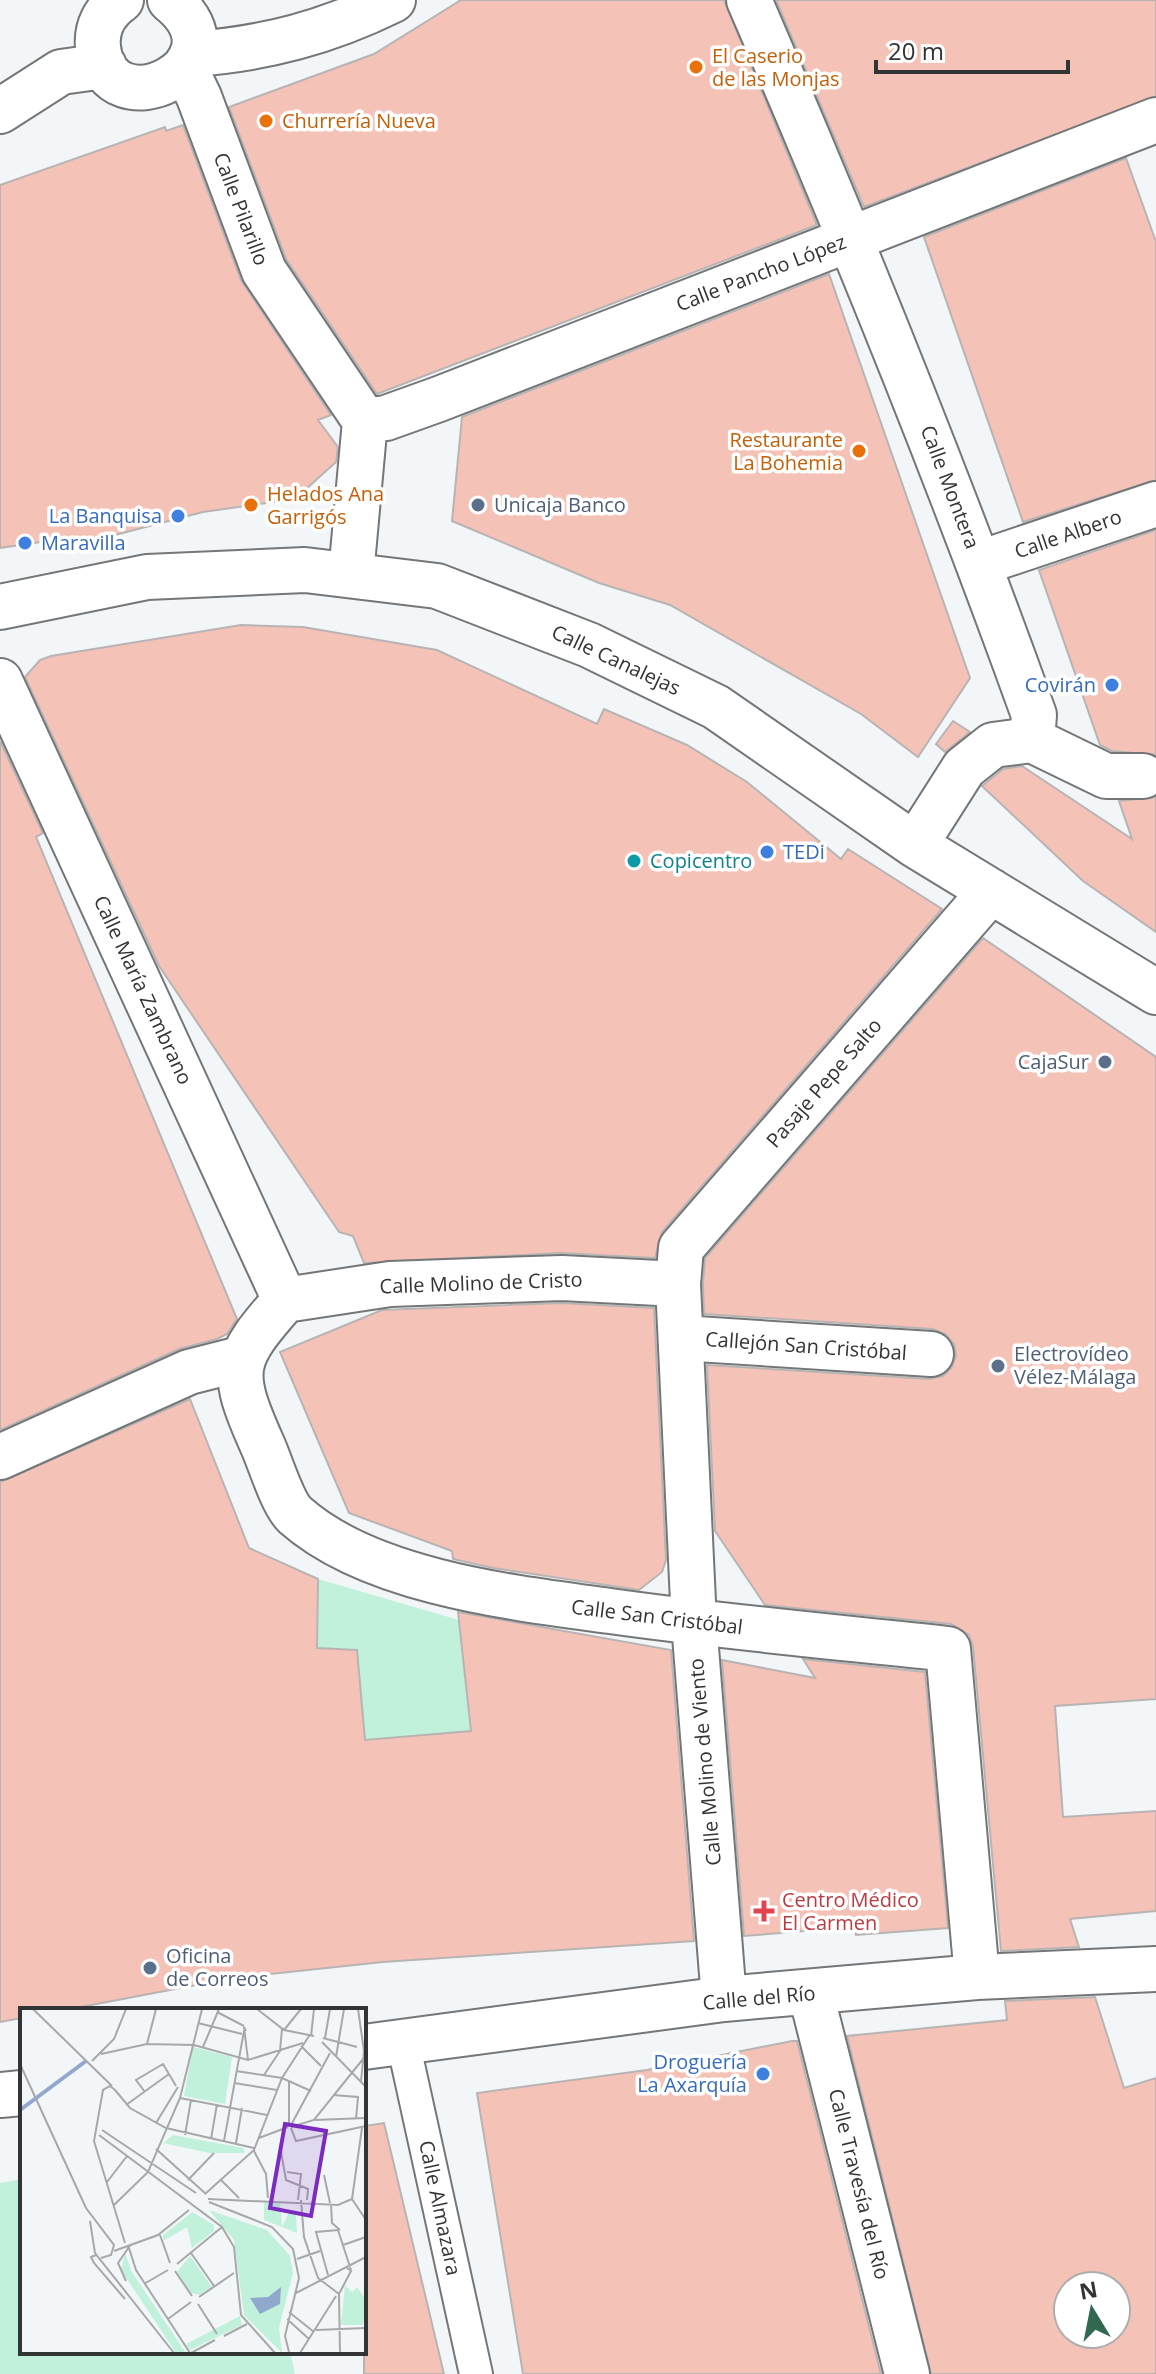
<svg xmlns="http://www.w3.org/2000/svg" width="1156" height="2374" font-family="'Open Sans',sans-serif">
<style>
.green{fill:#c1f1da}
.building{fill:#f5c2b8;stroke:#b8b4b4;stroke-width:2;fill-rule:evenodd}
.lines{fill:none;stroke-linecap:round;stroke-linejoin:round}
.lane-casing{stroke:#747678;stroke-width:36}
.street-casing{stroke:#747678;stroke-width:48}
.lane{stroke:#fff;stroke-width:32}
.street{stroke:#fff;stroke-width:44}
.food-dot{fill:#e8710a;stroke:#fff;stroke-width:3}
.service-dot{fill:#5c6f8a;stroke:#fff;stroke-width:3}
.shop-dot{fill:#3f7fe0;stroke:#fff;stroke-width:3}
.culture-dot{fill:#0f9aa8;stroke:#fff;stroke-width:3}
.health-dot{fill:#e0444e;stroke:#fff;stroke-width:3}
.labels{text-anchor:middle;stroke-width:7;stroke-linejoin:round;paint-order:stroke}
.food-label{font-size:20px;fill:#c56008;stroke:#fff;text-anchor:start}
.street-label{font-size:20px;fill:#333435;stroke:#fff}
.service-label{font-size:20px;fill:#4e5e75;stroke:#fff;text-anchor:start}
.shop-label{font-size:20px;fill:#366cbe;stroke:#fff;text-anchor:end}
.culture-label{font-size:20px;fill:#0d838f;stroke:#fff;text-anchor:start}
.health-label{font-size:20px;fill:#be3a42;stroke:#fff;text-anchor:start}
.inset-river{fill:none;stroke:#91a8ce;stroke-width:4}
.inset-road{fill:none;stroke:#a6a8aa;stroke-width:2}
.view{fill:#7b2cbf;fill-opacity:0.15;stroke:#7b2cbf;stroke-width:4}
.inset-edge{fill:none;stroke:#333435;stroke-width:4}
</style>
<rect width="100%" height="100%" fill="#f3f6f8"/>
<path class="green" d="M 318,1579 L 459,1620 L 471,1731 L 365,1740 L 317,1648 Z
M 22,2179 L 22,2352 L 290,2352 L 295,2374 L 0,2374 L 0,2183 Z"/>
<path class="building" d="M 461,0 L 724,0 L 817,225 L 377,394 L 286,259 L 229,107 L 374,54 Z
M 776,0 L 1156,0 L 1156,96 L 864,207 Z
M 183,125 L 241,280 L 331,415 L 318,420 L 338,447 L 336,462 L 295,499 L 203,512 L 50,552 L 48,541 L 0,548 L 0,185 L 165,127 L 166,131 Z
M 1126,158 L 1156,242 L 1156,480 L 1023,522 L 924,237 Z
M 829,274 L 970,678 L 918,757 L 861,714 L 670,605 L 599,583 L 452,521 L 462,417 Z
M 1156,530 L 1156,755 L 1112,751 L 1100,745 L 1039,570 Z
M 241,625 L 303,627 L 437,650 L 597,724 L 604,709 L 687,745 L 747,782 L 841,859 L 848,849 L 942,909 L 662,1232 L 655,1258 L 561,1253 L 364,1263 L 353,1236 L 339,1232 L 159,966 L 25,677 L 40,660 L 51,656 Z
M 953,721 L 970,732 L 945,752 L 936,744 Z
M 0,741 L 43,833 L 36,837 L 237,1319 L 227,1334 L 217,1339 L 179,1349 L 0,1430 Z
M 1022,766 L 1132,839 L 1119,801 L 1156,797 L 1156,932 L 1083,881 L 982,786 L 1003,769 Z
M 983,938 L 1156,1057 L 1156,1699 L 1055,1706 L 1063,1817 L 1156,1811 L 1156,1911 L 1070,1919 L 1079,1947 L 1001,1951 L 973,1647 L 969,1635 L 951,1624 L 765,1605 L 715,1531 L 707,1365 L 929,1379 L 943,1376 L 952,1367 L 956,1355 L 954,1344 L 945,1334 L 933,1329 L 704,1314 L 703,1284 L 705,1258 Z
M 562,1303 L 654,1308 L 666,1560 L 662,1572 L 639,1590 L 493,1568 L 453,1559 L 452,1551 L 349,1513 L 280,1352 L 382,1310 Z
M 190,1399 L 249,1548 L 318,1579 L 317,1648 L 357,1650 L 365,1740 L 471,1731 L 458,1612 L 671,1650 L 694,1941 L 383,1962 L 233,1978 L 65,2010 L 22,2010 L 22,2018 L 0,2022 L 0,1482 Z
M 803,1659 L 925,1672 L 948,1928 L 856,1935 L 855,1927 L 744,1936 L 722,1660 L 815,1678 Z
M 1095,1997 L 1124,2088 L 1156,2078 L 1156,2374 L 931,2374 L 847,2036 L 1007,2020 L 1005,2001 ZM 1068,2286 L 1116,2286 L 1116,2334 L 1068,2334 Z
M 792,2041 L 797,2041 L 881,2374 L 523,2374 L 477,2093 L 647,2070 Z
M 384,2123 L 444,2374 L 364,2374 L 364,2126 Z"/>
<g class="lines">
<g class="lane-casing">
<path id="lane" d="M 403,2042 L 476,2374"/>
</g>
<g class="street-casing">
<path id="street" d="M 121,0 C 105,11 96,27 98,47 C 107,133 251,65 170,0
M 749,0 C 851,236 947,473 1034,715 L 1032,740
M 192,54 C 265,49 328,32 393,0
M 185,68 L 199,97 L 264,271 L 365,421
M 0,111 L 61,72 L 104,66
M 365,421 L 386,418 L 439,399 L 1156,120
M 980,563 L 1156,504
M 351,575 L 365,421
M 0,607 L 147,577 L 305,570 L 437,586 L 589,645 L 716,707 L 915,845 L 1156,992
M 0,681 L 285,1300
M 915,845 L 964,768 L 993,745 L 1032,740 L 1106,776 L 1143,776
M 285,1300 C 232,1360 229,1370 262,1444 C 270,1461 282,1503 295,1515 C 370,1582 514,1598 610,1611 C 723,1627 836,1637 948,1649 L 977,1977
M 285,1300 L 390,1284 L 562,1278 L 678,1284
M 681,1338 L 931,1354
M 0,1457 L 189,1372 L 240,1359
M 811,1994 L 907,2374
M 724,1999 L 694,1623 L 678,1284 L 681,1248 L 991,891
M 364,2047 L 724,1999 L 977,1977 L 1156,1969
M 0,2095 L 22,2093"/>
</g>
<use href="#lane" class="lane"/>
<use href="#street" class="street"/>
</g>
<g class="food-dot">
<circle cx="696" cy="67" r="8"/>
<circle cx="266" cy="121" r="8"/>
<circle cx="859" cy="451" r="8"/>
<circle cx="251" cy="505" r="8"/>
</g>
<g class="service-dot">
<circle cx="478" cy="505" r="8"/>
<circle cx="1105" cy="1062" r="8"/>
<circle cx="998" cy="1366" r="8"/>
<circle cx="150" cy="1968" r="8"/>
</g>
<g class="shop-dot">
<circle cx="178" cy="516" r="8"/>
<circle cx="25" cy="543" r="8"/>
<circle cx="1112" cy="685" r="8"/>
<circle cx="767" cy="852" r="8"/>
<circle cx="763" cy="2074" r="8"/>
</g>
<circle class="culture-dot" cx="634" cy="861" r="8"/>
<path class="health-dot" d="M760 1899h8v8h8v8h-8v8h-8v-8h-8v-8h8z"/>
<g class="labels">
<g class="food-label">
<text x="712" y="63">El Caserio<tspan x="712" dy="23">de las Monjas</tspan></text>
<text x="282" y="128">Churrería Nueva</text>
<text x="843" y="447" text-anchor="end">Restaurante<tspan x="843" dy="23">La Bohemia</tspan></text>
<text x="267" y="501">Helados Ana<tspan x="267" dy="23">Garrigós</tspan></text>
</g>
<g class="street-label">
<text transform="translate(241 209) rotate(69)" y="7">Calle Pilarillo</text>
<text transform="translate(761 273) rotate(-21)" y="7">Calle Pancho López</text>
<text transform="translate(950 487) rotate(69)" y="7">Calle Montera</text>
<text transform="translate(1068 534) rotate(-19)" y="7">Calle Albero</text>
<text transform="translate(616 660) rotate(25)" y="7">Calle Canalejas</text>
<text transform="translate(143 990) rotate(65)" y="7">Calle María Zambrano</text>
<text transform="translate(824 1083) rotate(-49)" y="7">Pasaje Pepe Salto</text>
<text transform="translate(481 1283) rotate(-2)" y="7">Calle Molino de Cristo</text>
<text transform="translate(806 1346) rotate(4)" y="7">Callejón San Cristóbal</text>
<text transform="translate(657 1617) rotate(7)" y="7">Calle San Cristóbal</text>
<text transform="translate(705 1762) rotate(-95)" y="7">Calle Molino de Viento</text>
<text transform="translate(759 1998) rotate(-5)" y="7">Calle del Río</text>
<text transform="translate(859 2184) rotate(76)" y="7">Calle Travesía del Río</text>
<text transform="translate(440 2208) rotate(78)" y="7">Calle Almazara</text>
</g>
<g class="service-label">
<text x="494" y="512">Unicaja Banco</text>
<text x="1089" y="1069" text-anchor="end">CajaSur</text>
<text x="1014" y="1361">Electrovídeo<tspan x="1014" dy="23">Vélez-Málaga</tspan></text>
<text x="166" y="1963">Oficina<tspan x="166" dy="23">de Correos</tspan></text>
</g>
<g class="shop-label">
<text x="162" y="523">La Banquisa</text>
<text x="41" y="550" text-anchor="start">Maravilla</text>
<text x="1096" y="692">Covirán</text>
<text x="783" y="859" text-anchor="start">TEDi</text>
<text x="747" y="2069">Droguería<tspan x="747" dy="23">La Axarquía</tspan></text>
</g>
<g class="culture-label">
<text x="650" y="868">Copicentro</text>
</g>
<g class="health-label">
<text x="782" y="1907">Centro Médico<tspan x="782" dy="23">El Carmen</tspan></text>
</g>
</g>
<g transform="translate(20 2008)">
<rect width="346" height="346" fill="#f3f6f8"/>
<path d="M 173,39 L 212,49 L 205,96 L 164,88 ZM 153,127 L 224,140 L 224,145 L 189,145 L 143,135 ZM 244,194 L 260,194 L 262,219 L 268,206 L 276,206 L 277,225 L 244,212 ZM 189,202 L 247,222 L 270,248 L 273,265 L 259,320 L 262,345 L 224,307 L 214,232 ZM 172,204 L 194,217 L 194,223 L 172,240 L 167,219 L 143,233 L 143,227 ZM 105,245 L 112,264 L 166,345 L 156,345 L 101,262 ZM 170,248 L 192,279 L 180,287 L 171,285 L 157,264 ZM 325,277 L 332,284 L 337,279 L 346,292 L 343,317 L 321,317 ZM 220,308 L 222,317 L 170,342 L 166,336 Z" fill="#c1f1da"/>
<path d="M 261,279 L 260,296 L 240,306 L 230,290 L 248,289 Z" fill="#91a8ce"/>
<path class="inset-river" d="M 0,102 L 66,53"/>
<path class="inset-road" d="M 13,1 L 92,78M 237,1 L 264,22 L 294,28M 338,1 L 344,43 L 341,73M 197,4 L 224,18M 178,15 L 222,26M 264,22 L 281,1M 226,23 L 224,19 L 228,52M 291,28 L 294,1M 303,30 L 337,39M 305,30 L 310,1M 302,34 L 346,79M 127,36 L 136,1M 281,38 L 301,58M 183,39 L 199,1M 81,46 L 127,36 L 174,37 L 228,52 L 283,35M 316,49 L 324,1M 72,53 L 94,31 L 106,1M 0,56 L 66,200 L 94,237 L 91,247 L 81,250M 216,63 L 262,70 L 291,83M 244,67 L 260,43 L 262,21M 269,73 L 269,117M 214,75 L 257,82M 95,82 L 90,78 L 83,82 L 74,133 L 105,235M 95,82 L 110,100 L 146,120 L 234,140M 125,84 L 116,72 L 143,56 L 156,78M 313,87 L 338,89 L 336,111M 160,90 L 247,107M 106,97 L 149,66M 295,112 L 346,110M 136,115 L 158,79M 271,117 L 310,45M 271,119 L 294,112 L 343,51M 271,120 L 276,133 L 346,118M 82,122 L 176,185M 79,127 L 202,219 L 214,239 L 221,307 L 255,345M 165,127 L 171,92M 239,130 L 268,119M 191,131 L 197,96M 204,133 L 224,23M 216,135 L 222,100M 260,138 L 266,172 L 288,181 L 287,192M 136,141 L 186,186M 234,143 L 246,166 L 248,190M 267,164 L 281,166 L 278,192M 304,167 L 310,195M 200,171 L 219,190M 168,172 L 194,145M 87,174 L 107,148M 185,186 L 234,142 L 262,70 L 289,28M 188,191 L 318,197 L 332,191M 332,191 L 342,120M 332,191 L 346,212M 281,192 L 284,229 L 298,270 L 319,286M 189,194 L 252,219 L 273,241 L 279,270 L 265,328 L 269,344M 311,196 L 312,215 L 320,222M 94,197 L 128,164 L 160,90 L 182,1M 70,213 L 75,245 L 154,345M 140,227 L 150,255M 323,237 L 346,229M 109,240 L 116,262 L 170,345M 94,243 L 138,227 L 169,202M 171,245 L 194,278M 76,247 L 71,249 L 74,255 L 105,291M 277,251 L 300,243M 157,256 L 202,219M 155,263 L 172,288M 308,267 L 296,224 L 318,222 L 331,262M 106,273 L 98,255 L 111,236M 124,276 L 148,262M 276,285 L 346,249M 179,289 L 214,265M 178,296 L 197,326M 269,304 L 294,324M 148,311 L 171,294M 267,311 L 289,331M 296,322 L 346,320M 204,328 L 227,316M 171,345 L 195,332M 280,345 L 316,288M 320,345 L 319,286 L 331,263 L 327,260"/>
<path class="view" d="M 265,116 L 306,123 L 291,208 L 250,200 Z"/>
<rect width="346" height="346" class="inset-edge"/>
</g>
<g transform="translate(1092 2310) rotate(350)"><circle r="38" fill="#ffffff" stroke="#adaeae" stroke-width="2"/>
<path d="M0-6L14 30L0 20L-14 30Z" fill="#306850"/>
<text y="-12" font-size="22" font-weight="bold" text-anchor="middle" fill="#333435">N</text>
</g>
<path d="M876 60v12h192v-12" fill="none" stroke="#333435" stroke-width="4"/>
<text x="888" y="60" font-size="24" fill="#333435" stroke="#ffffff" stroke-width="6" paint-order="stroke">20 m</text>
</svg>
